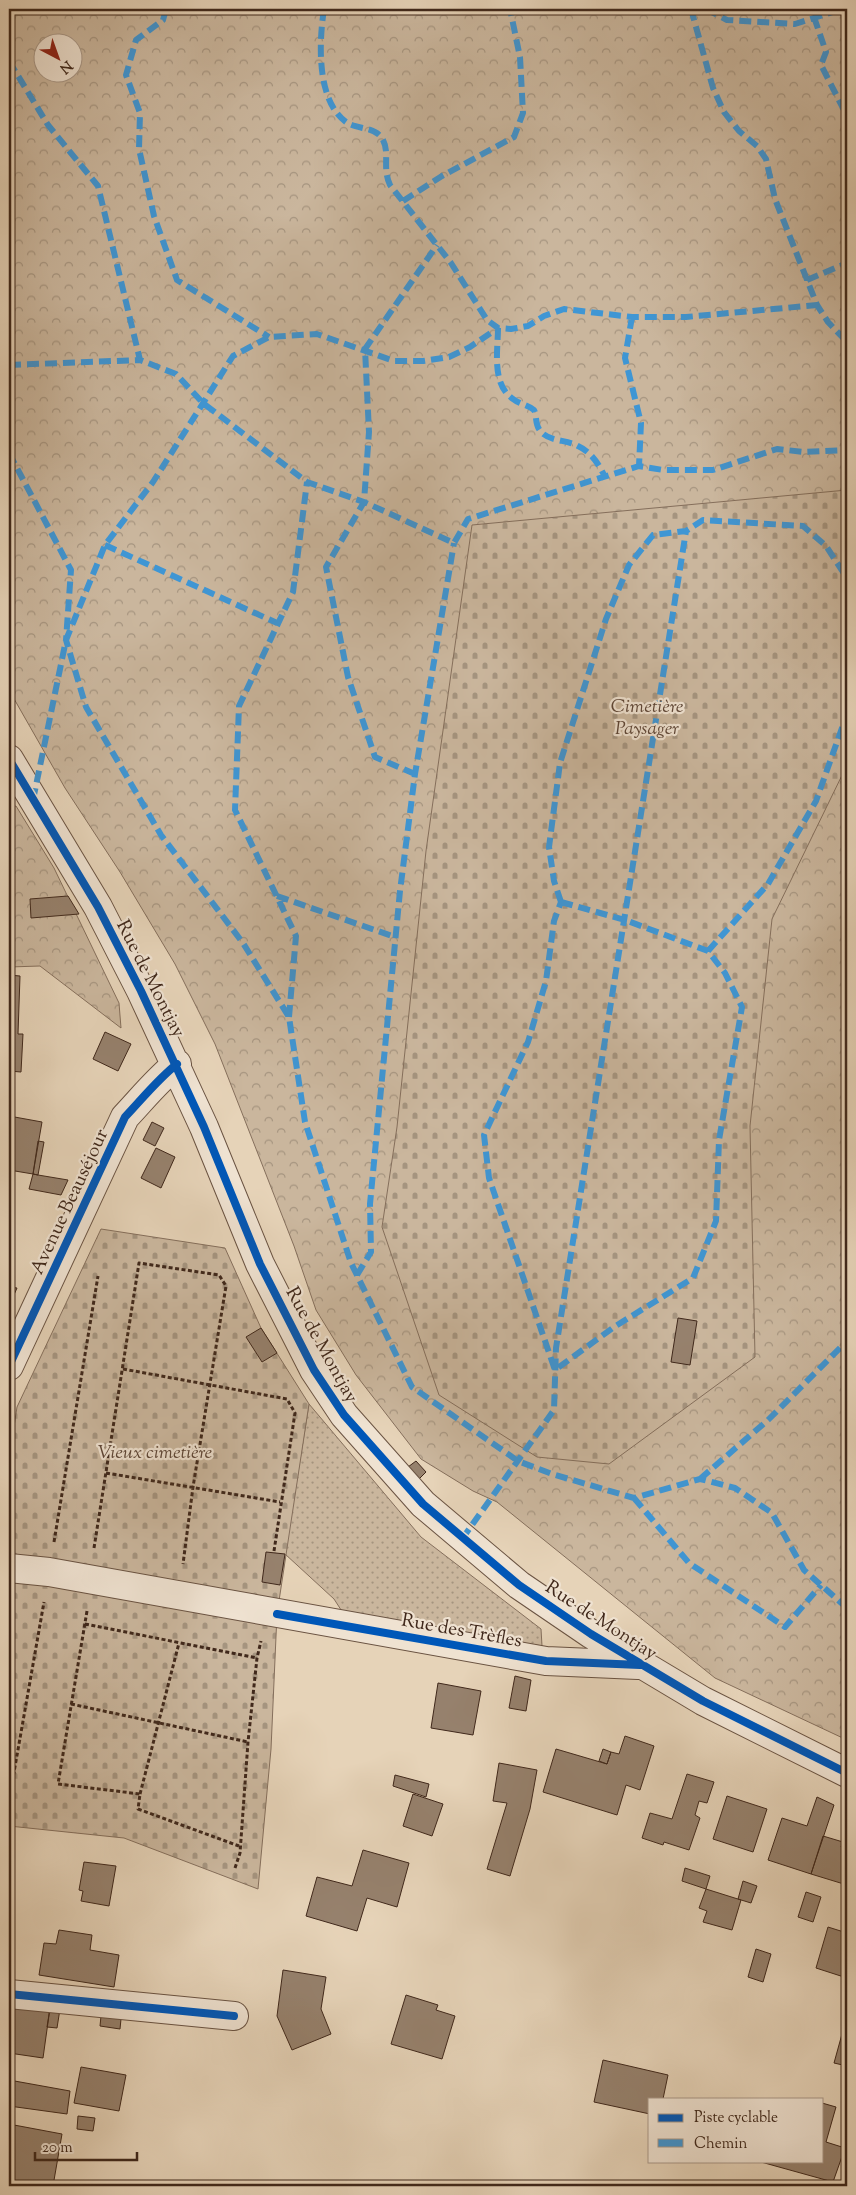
<svg xmlns="http://www.w3.org/2000/svg" width="856" height="2195" font-family="'Sorts Mill Goudy',serif">
<style>
.grass{fill:url(#grass-dots);stroke:#856f5c}
.forest{fill:url(#forest-crowns);stroke:#856f5c;fill-rule:evenodd}
.cemetery{fill:url(#cemetery-stones);stroke:#856f5c}
.building{fill:#96816d;stroke:#40281b}
.lines{fill:none;stroke-linecap:round;stroke-linejoin:round}
.minor-casing{stroke:#6a5342;stroke-width:30}
.path{stroke:#40281b;stroke-width:3;stroke-dasharray:4 2.5;stroke-linecap:butt}
.minor{stroke:#efe2d1;stroke-width:28}
.quiet{stroke:#3f96d4;stroke-width:6;stroke-dasharray:12 6;stroke-linecap:butt}
.cycleway-casing{stroke:#efe2d1;stroke-width:11}
.cycleway{stroke:#0057b8;stroke-width:8}
.labels{text-anchor:middle;stroke-width:4.5;stroke-linejoin:round;paint-order:stroke}
.park-label{font-size:19px;font-style:italic;fill:#5c4435;stroke:#efe2d1}
.street-label{font-size:19px;fill:#40281b;stroke:#efe2d1}
</style>
<defs>
<pattern id="grass-dots" width="8" height="8" patternUnits="userSpaceOnUse" patternTransform="scale(1.25)"><rect width="8" height="8" fill="#cab69d"/><path d="M2 2h.1M6 6h.1" fill="none" stroke="#a5947f" stroke-width="1.8" stroke-linecap="round"/></pattern>
<pattern id="forest-crowns" width="20" height="18" patternUnits="userSpaceOnUse" patternTransform="scale(1.25)"><rect width="20" height="18" fill="#cab69d"/><path d="M2 6a3 3 0 1 1 6 0M12 15a3 3 0 1 1 6 0" fill="none" stroke="#a5947f"/></pattern>
<pattern id="cemetery-stones" width="16" height="16" patternUnits="userSpaceOnUse" patternTransform="scale(1.25)"><rect width="16" height="16" fill="#cab69d"/><path d="M2 7V4a2 2 0 0 1 4 0v3zM10 15v-3a2 2 0 0 1 4 0v3z" fill="#a5947f"/></pattern>
</defs>
<rect width="100%" height="100%" fill="#e6d3b8"/>
<filter id="stains"><feTurbulence type="fractalNoise" baseFrequency=".004" numOctaves="4"/><feColorMatrix values="0 0 0 0 .2 0 0 0 0 .09 0 0 0 0 .02 0 0 0 .5 -.17"/></filter>
<radialGradient id="worn" r=".72"><stop offset=".6" stop-color="#630" stop-opacity="0"/><stop offset="1" stop-color="#630" stop-opacity=".3"/></radialGradient>
<path class="grass" d="M 309,1404 L 421,1537 L 541,1629 L 542,1646 L 345,1616 L 334,1599 L 285,1554 Z"/>
<path class="forest" d="M 9,9 L 847,9 L 847,1740 L 715,1678 L 497,1502 L 473,1491 L 421,1459 L 356,1375 L 316,1310 L 294,1246 L 215,1044 L 175,964 L 120,872 L 65,788 L 9,690 ZM 42,42 L 72,42 L 72,72 L 42,72 Z
M 16,806 L 54,868 L 119,1003 L 121,1028 L 40,966 L 9,967 L 9,807 Z"/>
<path class="cemetery" d="M 847,490 L 847,765 L 772,919 L 750,1126 L 755,1357 L 609,1464 L 537,1457 L 439,1395 L 382,1227 L 397,1127 L 426,851 L 472,525 Z
M 101,1229 L 225,1248 L 261,1328 L 309,1404 L 277,1614 L 271,1749 L 258,1889 L 124,1838 L 9,1826 L 9,1459 L 17,1407 Z"/>
<path class="building" d="M 68,896 L 79,914 L 31,918 L 30,899 Z
M 9,975 L 20,976 L 18,1034 L 23,1034 L 21,1072 L 9,1071 Z
M 105,1032 L 131,1044 L 118,1071 L 93,1059 Z
M 9,1116 L 42,1122 L 33,1174 L 9,1170 Z
M 152,1122 L 164,1128 L 155,1146 L 143,1140 Z
M 38,1141 L 44,1142 L 38,1175 L 33,1174 Z
M 156,1148 L 175,1157 L 161,1188 L 141,1178 Z
M 33,1174 L 38,1175 L 68,1180 L 61,1195 L 29,1189 Z
M 9,1287 L 17,1288 L 9,1306 Z
M 678,1318 L 697,1321 L 690,1365 L 671,1362 Z
M 261,1328 L 277,1353 L 262,1362 L 246,1337 Z
M 416,1461 L 426,1472 L 419,1479 L 408,1467 Z
M 266,1552 L 285,1554 L 280,1585 L 262,1582 Z
M 515,1676 L 531,1680 L 526,1711 L 509,1708 Z
M 438,1683 L 481,1691 L 473,1735 L 431,1728 Z
M 625,1736 L 654,1746 L 640,1790 L 626,1785 L 617,1815 L 543,1792 L 556,1749 L 607,1764 L 611,1752 L 619,1754 Z
M 603,1749 L 611,1752 L 607,1764 L 599,1761 Z
M 499,1763 L 537,1770 L 530,1809 L 510,1876 L 487,1869 L 507,1803 L 493,1801 Z
M 687,1774 L 714,1782 L 707,1803 L 699,1801 L 695,1815 L 700,1818 L 689,1850 L 664,1842 L 663,1845 L 642,1838 L 650,1813 L 672,1819 Z
M 395,1775 L 429,1784 L 426,1797 L 393,1786 Z
M 413,1794 L 443,1804 L 432,1836 L 403,1826 Z
M 727,1796 L 767,1809 L 753,1852 L 713,1839 Z
M 817,1797 L 834,1805 L 811,1874 L 768,1860 L 782,1818 L 807,1826 Z
M 823,1836 L 843,1842 L 841,1847 L 847,1849 L 847,1885 L 811,1874 Z
M 363,1850 L 409,1863 L 397,1907 L 367,1898 L 357,1931 L 306,1916 L 317,1877 L 352,1886 Z
M 84,1862 L 116,1866 L 109,1906 L 81,1901 L 83,1891 L 79,1890 Z
M 685,1868 L 710,1876 L 706,1889 L 682,1881 Z
M 743,1881 L 757,1886 L 751,1903 L 738,1899 Z
M 706,1889 L 741,1900 L 732,1930 L 703,1922 L 707,1911 L 699,1908 Z
M 806,1892 L 821,1897 L 813,1922 L 798,1917 Z
M 828,1927 L 847,1933 L 847,1978 L 816,1968 Z
M 59,1930 L 92,1935 L 90,1950 L 119,1955 L 114,1987 L 39,1975 L 44,1943 L 56,1944 Z
M 756,1949 L 771,1954 L 763,1982 L 748,1977 Z
M 283,1970 L 326,1977 L 321,2009 L 331,2034 L 292,2050 L 277,2016 Z
M 406,1995 L 438,2005 L 436,2010 L 455,2016 L 442,2059 L 391,2044 Z
M 9,2002 L 50,2008 L 43,2058 L 9,2053 Z
M 50,2008 L 60,2009 L 57,2028 L 47,2027 Z
M 101,2016 L 121,2019 L 120,2029 L 100,2026 Z
M 847,2016 L 847,2066 L 834,2063 Z
M 603,2060 L 668,2075 L 663,2099 L 650,2099 L 650,2114 L 594,2102 Z
M 81,2067 L 126,2075 L 119,2111 L 74,2103 Z
M 9,2080 L 70,2091 L 67,2114 L 9,2106 Z
M 822,2103 L 836,2107 L 826,2142 L 845,2148 L 833,2182 L 761,2162 L 822,2161 Z
M 78,2116 L 95,2118 L 93,2131 L 77,2129 Z
M 14,2125 L 62,2134 L 53,2186 L 9,2186 L 9,2158 Z"/>
<g class="lines">
<g class="minor-casing">
<path id="minor" d="M 9,759 L 98,907 L 141,991 L 204,1127 L 260,1264 L 314,1370 L 344,1415 L 423,1504 L 519,1585 L 591,1634 L 703,1701 L 847,1773
M 9,1366 L 125,1117 C 142,1099 158,1079 177,1064
M 9,1568 L 49,1572 L 546,1661 L 638,1665
M 9,1994 L 234,2016"/>
</g>
<path class="path" d="M 123,1369 L 287,1399 L 295,1413 L 274,1551
M 106,1473 L 280,1502
M 54,1542 L 98,1276
M 94,1548 L 139,1263 L 219,1275 L 226,1286 L 193,1487 L 183,1564
M 87,1611 L 58,1784 L 140,1794 L 138,1809 L 239,1846
M 85,1624 L 257,1658
M 71,1704 L 248,1742
M 140,1794 L 179,1643
M 10,1795 L 44,1602
M 235,1868 L 240,1853 L 248,1742 L 257,1658 L 261,1641"/>
<use href="#minor" class="minor"/>
<path class="quiet" d="M 166,9 L 163,20 L 136,40 L 126,75 L 140,113 L 139,149 L 154,216 L 177,280 L 269,337
M 324,9 C 319,41 316,100 346,122 C 357,130 376,126 383,140 C 390,153 382,168 390,185 L 451,263 L 487,320 L 498,328 L 511,329 L 528,326 L 544,316 L 564,309 L 632,317 L 686,317 L 817,305
M 691,9 L 713,88 L 724,112 L 739,131 L 757,146 L 766,159 L 775,199 L 817,305 L 828,322 L 847,342
M 706,9 L 727,20 L 795,24 L 842,9
M 814,17 L 826,52 L 821,65 L 847,116
M 9,61 L 48,125 L 98,186 L 140,360 L 176,374 L 203,403 L 307,482 L 364,502 L 454,543 L 468,519 L 639,466 L 663,470 L 713,470 L 777,449 L 804,452 L 847,450
M 403,201 L 442,176 L 514,137 L 523,113 L 520,57 L 510,9
M 807,280 L 847,263
M 632,317 L 625,358 L 641,423 L 639,466
M 498,328 C 498,350 491,384 513,399 C 519,404 528,405 534,410 C 537,416 535,423 539,429 C 547,442 565,439 578,446 C 591,452 598,463 604,475
M 9,365 L 140,360
M 9,453 L 71,570 L 66,640 L 86,707 L 161,835 L 243,943 L 289,1017 L 305,1122 L 351,1263 L 412,1387 L 518,1461 L 552,1474 L 634,1498 L 700,1479 L 735,1488 L 772,1513 L 804,1570 L 847,1608
M 105,545 L 277,623
M 415,774 L 375,757 L 348,677 L 326,567 L 364,502 L 369,432 L 365,349 L 437,245
M 33,800 L 66,640 L 105,545 L 153,482 L 233,356 L 269,337 L 317,334 L 394,361 L 423,361 L 449,357 L 470,347 L 498,328
M 277,896 L 395,937
M 561,902 L 625,920 L 708,951 L 725,973 L 742,1007 L 719,1140 L 716,1221 L 693,1278 L 614,1327 L 555,1370 L 489,1178 L 484,1135 L 528,1042 L 546,981 L 554,921 Z
M 561,902 L 554,881 L 549,847 L 560,763 L 606,619 L 629,565 L 653,535 L 686,531 L 703,520 L 803,526 L 826,546 L 847,578
M 708,951 L 768,884 L 816,801 L 847,714
M 289,1017 L 296,936 L 235,810 L 239,706 L 293,592 L 307,482
M 357,1275 L 371,1252 L 370,1204 L 400,891 L 415,774 L 454,543
M 700,1479 L 768,1420 L 847,1341
M 634,1498 L 689,1563 L 785,1627 L 821,1585
M 462,1539 L 554,1410 L 556,1348 L 686,531"/>
<g class="cycleway-casing">
<path id="cycleway" d="M 9,759 L 98,907 L 141,991 L 204,1127 L 260,1264 L 314,1370 L 344,1415 L 423,1504 L 519,1585 L 591,1634 L 703,1701 L 847,1773
M 9,1366 L 125,1117 C 142,1099 158,1079 177,1064
M 277,1614 L 546,1661 L 640,1665
M 9,1994 L 234,2016"/>
</g>
<use href="#cycleway" class="cycleway"/>
</g>
<g class="labels">
<g class="park-label">
<text x="647" y="712">Cimetière<tspan x="647" dy="22">Paysager</tspan></text>
<text x="155" y="1458">Vieux cimetière</text>
</g>
<g class="street-label">
<text transform="translate(152 978) rotate(63)" y="7">Rue de Montjay</text>
<text transform="translate(68 1201) rotate(-65)" y="7">Avenue Beauséjour</text>
<text transform="translate(323 1344) rotate(61)" y="7">Rue de Montjay</text>
<text transform="translate(602 1619) rotate(33)" y="7">Rue de Montjay</text>
<text transform="translate(462 1629) rotate(10)" y="7">Rue des Trèfles</text>
</g>
</g>
<rect width="856" height="2195" fill="none" stroke="#e6d3b8" stroke-width="30"/>
<rect x="10" y="10" width="836" height="2175" fill="none" stroke="#40281b" stroke-width="2.5"/>
<rect x="15" y="15" width="826" height="2165" fill="none" stroke="#40281b"/>
<rect x="648" y="2098" width="175" height="65" fill="#efe2d1" stroke="#a99888"/>
<rect x="658" y="2114" width="25" height="8" fill="#0057b8" stroke="#a99888"/>
<text x="694" y="2122" font-size="15" fill="#40281b">Piste cyclable</text>
<rect x="658" y="2139" width="25" height="8" fill="#3f96d4" stroke="#a99888"/>
<text x="694" y="2148" font-size="15" fill="#40281b">Chemin</text>
<g transform="translate(58 58) rotate(139)"><circle r="24" fill="#efe2d1" stroke="#a99888"/>
<path d="M0-4L9 19L0 12L-9 19Z" fill="#8f2418"/>
<text y="-8" font-size="14" font-weight="bold" text-anchor="middle" fill="#40281b">N</text>
</g>
<path d="M35 2152v8h102v-8" fill="none" stroke="#40281b" stroke-width="2.5"/>
<text x="42" y="2152" font-size="15" fill="#40281b" stroke="#efe2d1" stroke-width="4" paint-order="stroke">20 m</text>
<rect width="100%" height="100%" filter="url(#stains)"/>
<rect width="100%" height="100%" fill="url(#worn)"/>
</svg>
